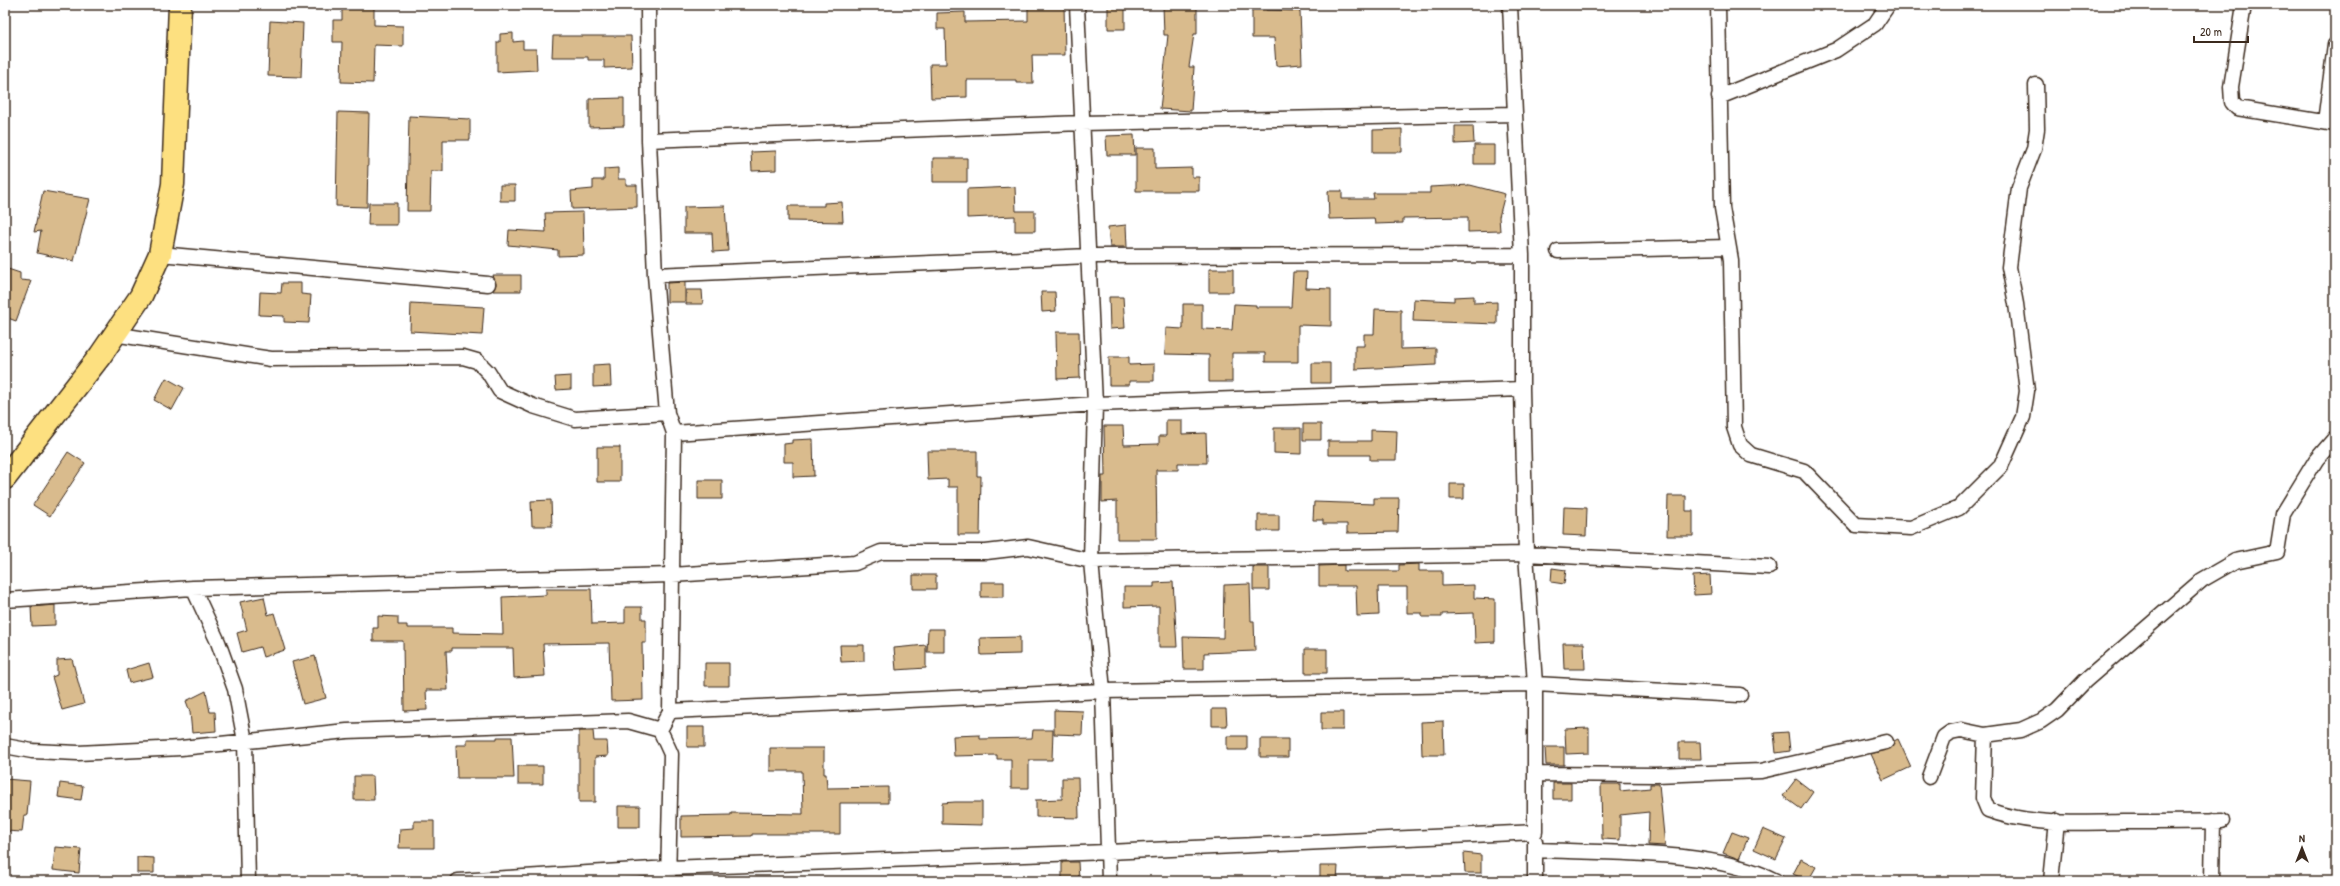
<svg xmlns="http://www.w3.org/2000/svg" width="2340" height="886" font-family="'Patrick Hand',sans-serif">
<style>
.building{fill:#d9bb8d;stroke:#3b2a1e}
.lines{fill:none;stroke-linecap:round;stroke-linejoin:round}
.minor-casing{stroke:#3b2a1e;stroke-width:17}
.primary-casing{stroke:#3b2a1e;stroke-width:25}
.minor{stroke:#fff;stroke-width:14}
.primary{stroke:#fde080;stroke-width:22}
</style>
<rect width="100%" height="100%" fill="#fff"/>
<filter id="ink" filterUnits="userSpaceOnUse"><feTurbulence type="fractalNoise" baseFrequency=".025" numOctaves="2"/><feDisplacementMap in="SourceGraphic" scale="8" xChannelSelector="R" yChannelSelector="G"/><feConvolveMatrix kernelMatrix="1 2 1 2 8 2 1 2 1" color-interpolation-filters="sRGB"/></filter>
<g filter="url(#ink)">
<path class="building" d="M 342,5 L 374,5 L 374,25 L 403,26 L 403,46 L 374,45 L 373,83 L 341,82 L 342,42 L 333,42 L 333,20 L 342,20 Z
M 1028,5 L 1064,5 L 1065,55 L 1032,55 L 1033,83 L 1016,83 L 1016,80 L 967,80 L 967,97 L 931,98 L 930,64 L 946,64 L 945,29 L 937,29 L 937,13 L 965,12 L 965,22 L 1028,21 Z
M 1108,5 L 1125,5 L 1125,29 L 1108,29 Z
M 1163,5 L 1197,5 L 1197,34 L 1194,34 L 1189,67 L 1194,67 L 1191,111 L 1160,109 L 1168,35 L 1164,35 Z
M 1252,5 L 1266,5 L 1266,10 L 1300,11 L 1302,64 L 1276,66 L 1274,38 L 1252,38 Z
M 270,21 L 303,23 L 301,77 L 268,76 Z
M 513,33 L 513,42 L 523,41 L 523,49 L 536,49 L 537,70 L 497,72 L 497,42 L 500,42 L 500,34 Z
M 553,36 L 631,36 L 632,67 L 604,68 L 604,60 L 588,60 L 588,57 L 552,57 Z
M 624,98 L 624,126 L 589,127 L 589,99 Z
M 338,112 L 369,113 L 367,207 L 336,206 Z
M 409,116 L 470,119 L 470,140 L 443,140 L 443,171 L 431,171 L 430,211 L 407,211 Z
M 1455,126 L 1473,126 L 1474,143 L 1455,144 Z
M 1402,129 L 1402,152 L 1373,152 L 1373,130 Z
M 1134,135 L 1135,155 L 1107,155 L 1106,136 Z
M 1474,145 L 1494,145 L 1494,164 L 1474,164 Z
M 1136,148 L 1155,148 L 1155,169 L 1192,168 L 1192,177 L 1199,177 L 1199,191 L 1136,191 Z
M 776,151 L 776,170 L 752,171 L 751,152 Z
M 933,158 L 967,158 L 967,182 L 933,182 Z
M 618,168 L 618,179 L 626,179 L 626,185 L 637,185 L 637,207 L 572,209 L 571,191 L 593,189 L 593,180 L 604,180 L 604,169 Z
M 500,185 L 515,185 L 515,201 L 500,201 Z
M 1470,185 L 1505,194 L 1499,217 L 1500,231 L 1468,232 L 1468,217 L 1403,218 L 1403,223 L 1375,224 L 1374,218 L 1329,219 L 1328,191 L 1342,191 L 1342,199 L 1374,199 L 1373,193 L 1430,193 L 1430,187 Z
M 1015,187 L 1016,211 L 1035,211 L 1035,231 L 1015,231 L 1015,216 L 967,218 L 967,189 Z
M 43,191 L 90,199 L 74,261 L 37,253 L 41,231 L 34,232 Z
M 842,202 L 843,222 L 788,221 L 788,206 L 824,206 L 824,203 Z
M 369,203 L 397,203 L 397,225 L 368,225 Z
M 725,206 L 728,251 L 713,252 L 712,233 L 684,233 L 684,207 Z
M 583,212 L 584,255 L 558,256 L 558,250 L 508,245 L 509,230 L 546,232 L 545,213 Z
M 1126,225 L 1127,247 L 1110,247 L 1108,227 Z
M 5,268 L 20,273 L 20,280 L 31,281 L 16,321 L 5,317 Z
M 1209,269 L 1233,269 L 1233,292 L 1209,292 Z
M 1293,272 L 1307,272 L 1306,288 L 1331,289 L 1331,326 L 1298,325 L 1298,362 L 1265,362 L 1265,353 L 1232,353 L 1232,382 L 1209,382 L 1209,355 L 1165,354 L 1166,328 L 1183,329 L 1183,304 L 1202,304 L 1202,329 L 1232,330 L 1234,304 L 1256,305 L 1256,307 L 1291,307 Z
M 493,275 L 521,275 L 521,291 L 493,291 L 496,284 Z
M 685,282 L 685,302 L 667,302 L 667,283 Z
M 282,283 L 301,283 L 301,294 L 311,295 L 309,323 L 284,322 L 284,316 L 259,315 L 260,292 L 281,293 Z
M 686,290 L 702,290 L 703,304 L 686,304 Z
M 1041,292 L 1055,292 L 1056,311 L 1042,312 Z
M 1474,296 L 1474,303 L 1497,302 L 1497,324 L 1413,321 L 1414,299 L 1454,301 L 1454,297 Z
M 1109,297 L 1123,297 L 1125,328 L 1110,329 Z
M 411,303 L 484,307 L 482,335 L 410,331 Z
M 1375,309 L 1401,310 L 1401,349 L 1436,348 L 1436,365 L 1355,369 L 1355,346 L 1364,346 L 1364,334 L 1374,334 Z
M 1056,332 L 1079,332 L 1080,378 L 1057,379 Z
M 1109,357 L 1129,357 L 1129,365 L 1154,364 L 1154,381 L 1129,381 L 1129,385 L 1109,385 Z
M 1312,363 L 1330,363 L 1330,383 L 1312,383 Z
M 610,364 L 611,386 L 593,387 L 593,365 Z
M 571,376 L 571,389 L 556,390 L 555,377 Z
M 166,378 L 184,388 L 172,410 L 154,400 Z
M 1166,420 L 1182,420 L 1182,434 L 1206,433 L 1207,463 L 1178,463 L 1178,470 L 1156,470 L 1157,539 L 1117,539 L 1117,501 L 1102,502 L 1102,476 L 1105,476 L 1104,426 L 1123,426 L 1124,445 L 1159,444 L 1159,436 L 1166,436 Z
M 1303,424 L 1321,424 L 1321,440 L 1303,440 Z
M 1274,428 L 1301,428 L 1301,454 L 1274,453 Z
M 1371,430 L 1397,431 L 1396,460 L 1370,460 L 1370,455 L 1328,455 L 1328,441 L 1371,441 Z
M 813,439 L 814,476 L 793,477 L 793,462 L 784,462 L 784,444 L 792,443 L 792,440 Z
M 597,447 L 620,447 L 620,482 L 597,482 Z
M 927,451 L 977,451 L 977,476 L 981,476 L 980,535 L 958,535 L 958,487 L 948,487 L 948,479 L 928,480 Z
M 68,452 L 85,463 L 50,516 L 33,505 Z
M 698,480 L 722,480 L 722,499 L 698,499 Z
M 1450,484 L 1464,484 L 1464,499 L 1450,499 Z
M 1668,496 L 1686,496 L 1686,511 L 1693,511 L 1693,536 L 1667,536 Z
M 1374,498 L 1399,498 L 1398,532 L 1347,533 L 1347,524 L 1323,524 L 1323,520 L 1313,520 L 1314,502 L 1374,504 Z
M 551,500 L 552,526 L 532,526 L 531,501 Z
M 1564,507 L 1587,508 L 1586,536 L 1563,535 Z
M 1258,515 L 1279,515 L 1279,531 L 1258,531 Z
M 1419,564 L 1419,571 L 1442,571 L 1442,586 L 1474,585 L 1474,598 L 1495,599 L 1495,642 L 1475,643 L 1474,613 L 1442,614 L 1442,617 L 1422,617 L 1422,613 L 1407,613 L 1407,587 L 1378,587 L 1379,615 L 1357,616 L 1356,586 L 1319,586 L 1319,566 L 1344,565 L 1344,571 L 1399,571 L 1399,565 Z
M 1253,567 L 1269,567 L 1269,590 L 1253,590 Z
M 1552,568 L 1566,570 L 1564,584 L 1551,582 Z
M 913,575 L 936,575 L 936,589 L 913,589 Z
M 1710,575 L 1711,594 L 1694,595 L 1693,576 Z
M 981,582 L 1004,582 L 1004,597 L 981,597 Z
M 1173,582 L 1177,647 L 1159,647 L 1159,606 L 1124,607 L 1124,587 L 1154,587 L 1154,583 Z
M 1250,584 L 1251,621 L 1254,621 L 1255,651 L 1204,653 L 1204,669 L 1184,669 L 1183,637 L 1223,638 L 1224,585 Z
M 546,589 L 591,589 L 592,624 L 625,623 L 625,607 L 642,607 L 642,619 L 646,619 L 646,643 L 642,643 L 643,700 L 611,701 L 609,643 L 543,644 L 545,676 L 514,678 L 513,648 L 452,648 L 452,651 L 446,651 L 448,690 L 426,690 L 427,710 L 404,711 L 403,641 L 373,641 L 373,628 L 378,628 L 378,616 L 398,617 L 398,625 L 407,625 L 407,628 L 452,628 L 452,633 L 503,634 L 502,597 L 546,595 Z
M 264,597 L 268,615 L 274,613 L 285,650 L 263,657 L 260,647 L 242,652 L 237,633 L 247,630 L 240,602 Z
M 55,605 L 55,625 L 32,626 L 31,607 Z
M 928,629 L 944,629 L 944,652 L 927,652 Z
M 1020,637 L 1020,654 L 981,655 L 980,638 Z
M 1563,643 L 1584,643 L 1585,669 L 1564,669 Z
M 840,645 L 864,645 L 864,661 L 841,662 Z
M 926,645 L 926,668 L 896,670 L 894,648 Z
M 1305,649 L 1327,649 L 1327,673 L 1305,673 Z
M 315,656 L 326,698 L 303,704 L 292,662 Z
M 72,659 L 84,704 L 62,710 L 52,677 L 57,675 L 57,660 Z
M 149,663 L 153,677 L 129,683 L 126,670 Z
M 705,663 L 729,663 L 729,686 L 705,686 Z
M 206,691 L 210,712 L 215,712 L 216,731 L 192,733 L 190,712 L 186,701 Z
M 1212,709 L 1226,709 L 1227,726 L 1212,726 Z
M 1054,710 L 1083,711 L 1082,735 L 1054,734 Z
M 1321,712 L 1343,712 L 1343,730 L 1321,730 Z
M 1443,721 L 1444,755 L 1422,755 L 1421,722 Z
M 687,727 L 704,727 L 704,747 L 687,747 Z
M 1589,728 L 1589,753 L 1566,754 L 1565,729 Z
M 1033,730 L 1053,730 L 1052,760 L 1029,760 L 1029,788 L 1011,788 L 1011,759 L 997,759 L 997,755 L 954,756 L 953,736 L 980,735 L 980,739 L 1032,738 Z
M 579,731 L 593,731 L 594,741 L 607,741 L 608,756 L 595,757 L 595,802 L 579,802 Z
M 1788,732 L 1790,751 L 1776,753 L 1774,733 Z
M 1227,736 L 1247,736 L 1247,750 L 1227,750 Z
M 497,737 L 512,737 L 514,778 L 457,778 L 456,745 L 467,745 L 467,739 L 497,739 Z
M 1260,739 L 1288,739 L 1288,757 L 1260,757 Z
M 1898,739 L 1911,767 L 1883,780 L 1871,754 L 1891,748 L 1894,741 Z
M 1679,742 L 1700,742 L 1701,759 L 1679,759 Z
M 1545,747 L 1564,747 L 1564,765 L 1546,765 Z
M 770,748 L 824,748 L 824,774 L 826,774 L 827,788 L 888,787 L 888,803 L 840,803 L 840,834 L 752,834 L 752,836 L 681,837 L 681,816 L 731,815 L 731,813 L 803,814 L 802,771 L 770,771 Z
M 518,766 L 543,766 L 543,784 L 518,784 Z
M 354,776 L 373,776 L 374,800 L 354,800 Z
M 1062,778 L 1078,778 L 1079,818 L 1036,817 L 1036,800 L 1062,799 Z
M 5,779 L 30,781 L 27,815 L 24,815 L 22,832 L 5,831 Z
M 1796,779 L 1813,792 L 1801,809 L 1783,796 Z
M 60,783 L 83,786 L 81,800 L 58,797 Z
M 1553,783 L 1571,783 L 1571,799 L 1553,799 Z
M 1601,784 L 1620,784 L 1620,791 L 1650,788 L 1650,784 L 1659,784 L 1665,846 L 1648,845 L 1649,812 L 1620,815 L 1620,840 L 1602,839 Z
M 955,802 L 982,802 L 982,825 L 942,824 L 942,803 Z
M 618,806 L 640,806 L 640,827 L 618,827 Z
M 414,821 L 434,821 L 434,848 L 399,848 L 400,829 L 414,828 Z
M 1763,829 L 1786,839 L 1776,859 L 1754,849 Z
M 1732,832 L 1748,838 L 1739,859 L 1723,853 Z
M 55,847 L 81,849 L 79,873 L 53,870 Z
M 1464,853 L 1481,855 L 1481,873 L 1465,873 Z
M 137,857 L 154,858 L 154,873 L 137,873 Z
M 1801,859 L 1816,867 L 1808,881 L 1793,874 Z
M 1062,862 L 1078,862 L 1079,881 L 1062,881 Z
M 1320,866 L 1338,866 L 1337,881 L 1320,880 Z"/>
<g class="lines">
<g class="minor-casing">
<path id="minor" d="M 648,5 L 649,140 L 655,275 L 667,413 L 674,433
M 1077,5 L 1095,404 L 1091,561 L 1103,691 L 1109,881
M 1718,5 L 1722,208 L 1731,260 L 1734,427 L 1740,445 L 1751,455 L 1804,471 L 1856,525 L 1911,528 L 1959,508 L 2001,466 L 2023,417 L 2027,391 L 2016,304 L 2009,267 L 2019,188 L 2034,149 L 2037,129 L 2036,85
M 2244,5 L 2231,87 L 2232,102 L 2237,108 L 2335,124
M 1719,97 L 1836,50 L 1875,24 L 1888,5
M 2325,122 L 2335,45
M 649,140 L 1082,123 L 1515,114 L 1510,5
M 1558,251 L 1728,247
M 160,254 L 488,284
M 655,275 L 1089,256 L 1522,255 L 1515,114
M 114,334 L 271,359 L 463,357 L 477,361 L 488,372 L 500,391 L 533,406 L 575,419 L 667,413
M 193,588 L 218,642 L 235,689 L 245,741 L 248,881
M 5,600 L 193,588 L 672,575 L 674,433 L 1095,404 L 1522,389 L 1522,255
M 670,711 L 672,575 L 855,563 L 881,552 L 986,552 L 1028,547 L 1091,561 L 1526,554 L 1522,389
M 660,730 L 670,711 L 1103,691 L 1535,684 L 1526,554 L 1769,567
M 1985,735 L 1983,798 L 1988,810 C 2031,826 2080,823 2124,822 C 2157,822 2190,822 2222,821
M 5,746 L 32,751 L 78,753 L 181,748 L 347,731 L 628,721 L 660,730 L 671,754 L 668,881
M 1535,774 L 1656,775 L 1761,771 L 1886,742
M 1929,777 L 1944,737 L 1951,732 L 1961,730 L 1985,735 L 2021,730 L 2041,721 L 2057,710 L 2085,681 L 2202,580 L 2235,561 L 2277,552 L 2283,514 L 2316,460 L 2335,438
M 1535,841 L 1535,881
M 1535,850 C 1605,853 1713,849 1776,881
M 458,881 L 669,868 L 1108,852 L 1535,832 L 1535,684 L 1740,695
M 2051,881 L 2057,821
M 2212,881 L 2213,821"/>
</g>
<g class="primary-casing">
<path id="primary" d="M 5,478 L 100,356 L 141,296 L 160,254 L 173,184 L 180,5"/>
</g>
<use href="#minor" class="minor"/>
<use href="#primary" class="primary"/>
</g>
</g>
<rect width="2340" height="886" fill="none" stroke="#fff" stroke-width="20"/>
<rect x="10" y="10" width="2320" height="866" fill="none" stroke="#3b2a1e" stroke-width="1.5" filter="url(#ink)"/>
<g transform="translate(2302 848)" stroke="#ffffff" stroke-width="3" paint-order="stroke">
<path d="M0-3L7 15L0 10L-7 15Z" fill="#3b2a1e"/>
<text y="-6" font-size="11" font-weight="bold" text-anchor="middle" fill="#3b2a1e">N</text>
</g>
<path d="M2194 36v6h54v-6" fill="none" stroke="#3b2a1e" stroke-width="2"/>
<text x="2200" y="36" font-size="12" fill="#3b2a1e" stroke="#ffffff" stroke-width="3" paint-order="stroke">20 m</text>
</svg>
